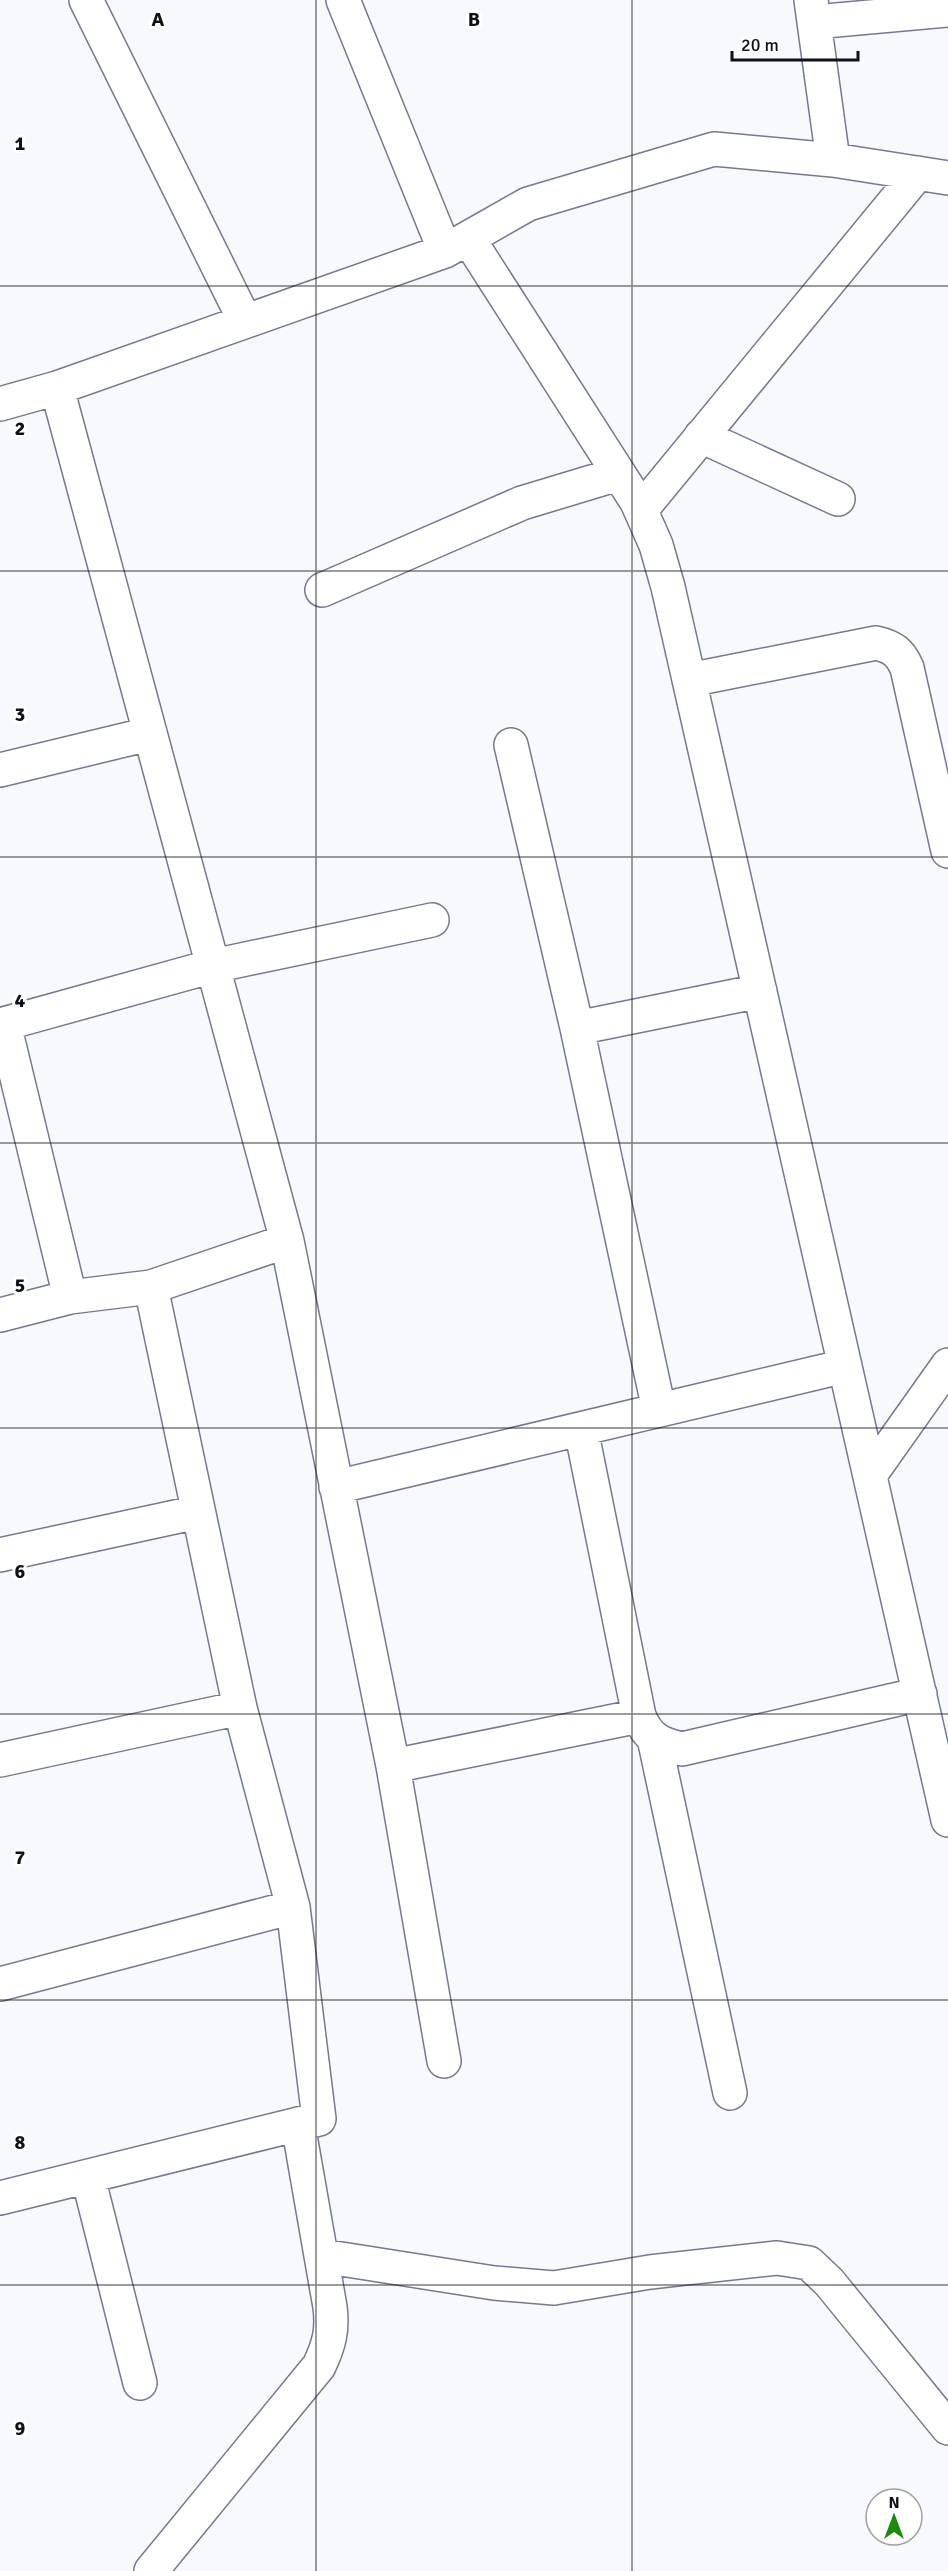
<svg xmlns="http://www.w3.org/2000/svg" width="948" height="2571" font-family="Signika,sans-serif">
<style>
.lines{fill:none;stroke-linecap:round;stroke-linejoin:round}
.minor-casing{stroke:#747991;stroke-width:36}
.minor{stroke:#fff;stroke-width:33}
.grid{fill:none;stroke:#0f111a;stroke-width:1.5;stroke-opacity:0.55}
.grid-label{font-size:20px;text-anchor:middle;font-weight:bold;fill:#0f111a;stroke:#fff;stroke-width:6;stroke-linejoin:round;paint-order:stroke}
</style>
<rect width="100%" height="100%" fill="#f8f9fe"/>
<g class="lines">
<g class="minor-casing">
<path id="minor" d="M 86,0 L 245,321
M 343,0 L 445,251 L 528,204 L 714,149 L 833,160 L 948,178
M 811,0 L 833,160
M 814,22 L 948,10
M 468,238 L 637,502 L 656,545 L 668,587 L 948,1820
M 0,404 L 57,388
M 701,436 L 838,499
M 641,510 L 918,173
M 322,590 L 522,503 L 618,474
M 689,680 L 876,643 C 893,647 900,652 907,668 L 948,851
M 511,745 L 577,1028 L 659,1410
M 0,770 L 149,734
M 4,1024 L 70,1297
M 0,1025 L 213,966 L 432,920
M 577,1028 L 760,991
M 287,1241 L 393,1766 L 444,2061
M 0,1315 L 70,1297 L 151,1287 L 287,1241 L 57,388 L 445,251
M 581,1429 L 639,1716 C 648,1738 659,1744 682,1749 L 920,1694
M 870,1475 L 948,1365
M 336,1487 L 845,1366
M 0,1555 L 198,1512
M 654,1738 L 730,2093
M 0,1760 L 240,1708
M 393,1766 L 639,1716
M 0,1984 L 293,1907
M 88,2177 L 140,2383
M 0,2198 L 319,2119 L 293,1907 L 240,1708 L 151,1287
M 322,2256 L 494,2283 L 554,2288 L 650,2272 L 777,2258 L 809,2263 L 829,2282 L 948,2428
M 151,2571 L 319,2366 C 329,2345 333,2330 330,2307 L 298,2124"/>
</g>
<use href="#minor" class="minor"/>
</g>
<path class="grid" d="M 316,0 L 316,2571M 632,0 L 632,2571M 0,286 L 948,286M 0,571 L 948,571M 0,857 L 948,857M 0,1143 L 948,1143M 0,1428 L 948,1428M 0,1714 L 948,1714M 0,2000 L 948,2000M 0,2285 L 948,2285"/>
<g class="grid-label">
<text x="158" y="26">A</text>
<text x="474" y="26">B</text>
<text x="20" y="150">1</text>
<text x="20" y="435">2</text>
<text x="20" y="721">3</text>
<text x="20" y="1007">4</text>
<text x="20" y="1292">5</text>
<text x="20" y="1578">6</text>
<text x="20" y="1864">7</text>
<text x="20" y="2149">8</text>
<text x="20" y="2435">9</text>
</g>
<g transform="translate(894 2517)"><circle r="28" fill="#ffffff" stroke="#9fa0a3" stroke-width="1.5"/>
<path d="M0-4.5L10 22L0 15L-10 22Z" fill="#1c8b0c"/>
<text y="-9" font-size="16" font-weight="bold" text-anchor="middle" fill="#0f111a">N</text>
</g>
<path d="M732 51v9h126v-9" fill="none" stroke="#0f111a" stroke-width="3"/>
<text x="741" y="51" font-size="18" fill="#0f111a" stroke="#ffffff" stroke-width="4.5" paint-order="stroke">20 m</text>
</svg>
